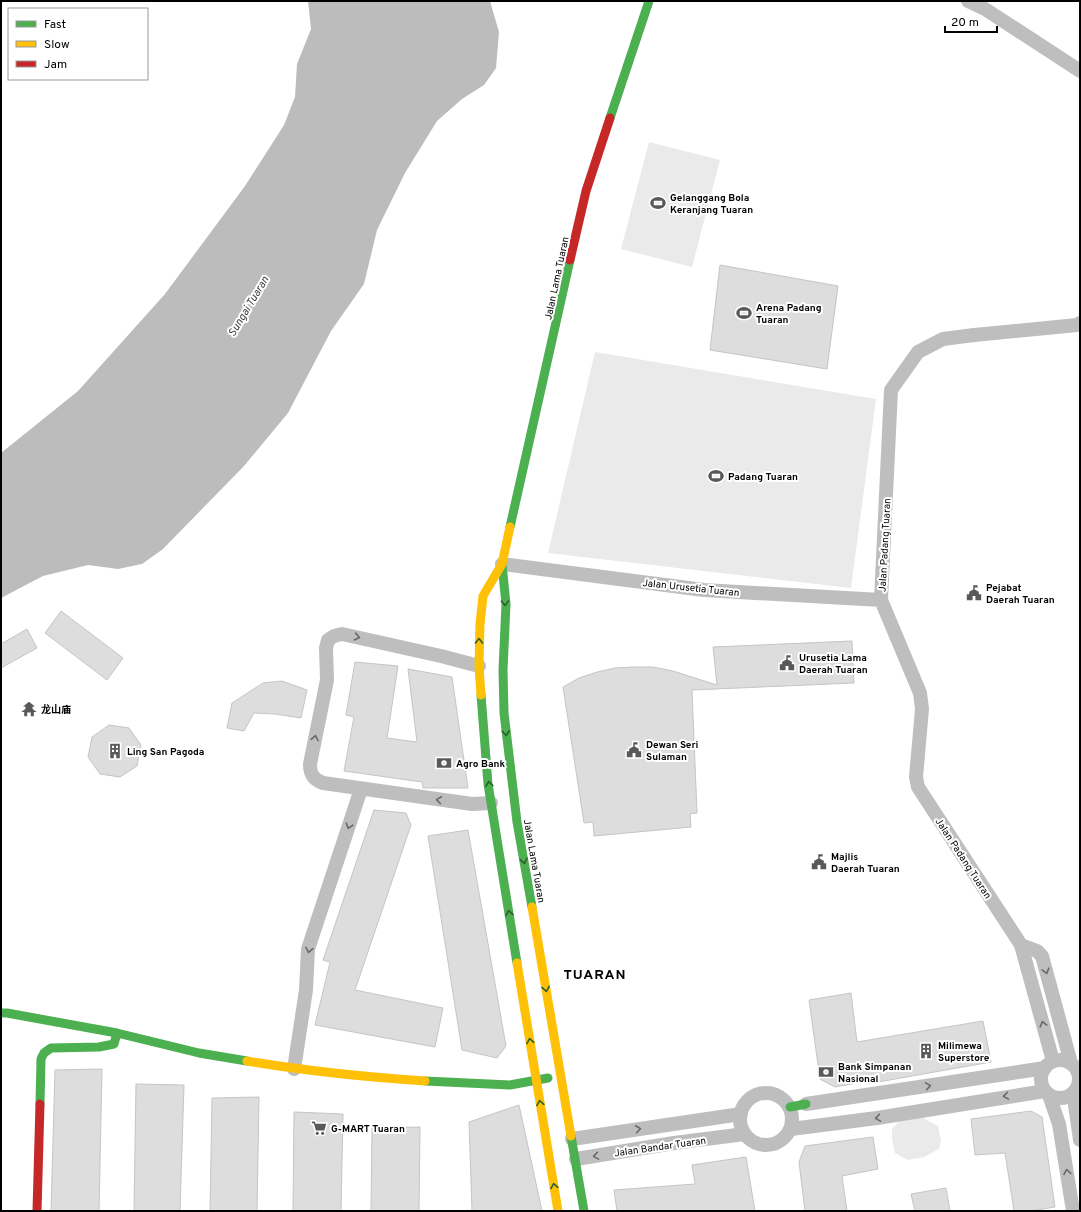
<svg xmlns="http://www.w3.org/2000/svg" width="1081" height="1212" font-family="Overpass,'Noto Sans SC',sans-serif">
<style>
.green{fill:#eaeaea}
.water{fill:#bcbcbc}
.building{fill:#ddd;stroke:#c5c5c5}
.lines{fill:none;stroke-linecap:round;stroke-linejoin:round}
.street{stroke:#bebebe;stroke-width:14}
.fast{stroke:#4caf50;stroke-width:9}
.slow{stroke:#ffc107;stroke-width:9}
.jam{stroke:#c62828;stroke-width:9}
.oneway{stroke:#2a602c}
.oneway2{stroke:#686868}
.labels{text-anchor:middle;stroke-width:4;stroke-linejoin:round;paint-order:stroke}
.poi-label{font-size:10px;font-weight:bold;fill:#000;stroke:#fff;text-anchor:start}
.street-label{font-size:10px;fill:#000;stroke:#fff}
.water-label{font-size:11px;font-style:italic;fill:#414141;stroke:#fff}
.district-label{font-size:14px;font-weight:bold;letter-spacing:1px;fill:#000;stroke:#fff}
</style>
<rect width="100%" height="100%" fill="#fff"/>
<path class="green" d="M 649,142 L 720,160 L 692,267 L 621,249 Z
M 595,352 L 876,399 L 851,588 L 548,553 Z
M 923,1118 L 938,1126 L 941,1141 L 939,1149 L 924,1157 L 908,1160 L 895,1153 L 892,1138 L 892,1129 L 899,1121 L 913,1119 Z"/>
<path class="water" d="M 308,1 L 490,1 L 499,32 L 496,68 L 484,85 L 462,99 L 437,121 L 405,173 L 377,230 L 364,284 L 331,331 L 288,413 L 244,466 L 163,549 L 142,564 L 118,569 L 88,565 L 43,576 L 1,598 L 1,453 L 78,391 L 165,294 L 245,186 L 284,125 L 295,97 L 297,64 L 311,29 Z"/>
<path class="building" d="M 720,265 L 838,286 L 827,369 L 710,350 Z
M 61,611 L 123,658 L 107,680 L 45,633 Z
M 27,629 L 37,648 L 1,668 L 1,644 Z
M 852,641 L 854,683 L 692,690 L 697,813 L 690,814 L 691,827 L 594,836 L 593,822 L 584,823 L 563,687 L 579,678 L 597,672 L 615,668 L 633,667 L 653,667 L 673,671 L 717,685 L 713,647 Z
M 355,662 L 398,666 L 387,738 L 417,742 L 408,669 L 452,677 L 468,788 L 423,788 L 422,782 L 344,771 L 354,717 L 346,715 Z
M 282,681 L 307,690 L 301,718 L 275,714 L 254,713 L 244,731 L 227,728 L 232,703 L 263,683 Z
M 109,725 L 129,728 L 141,745 L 137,766 L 120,777 L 100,774 L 88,757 L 92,737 Z
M 374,810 L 406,813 L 411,825 L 355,990 L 443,1008 L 435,1047 L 315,1025 L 330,962 L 323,960 Z
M 468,830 L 506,1046 L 497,1058 L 462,1050 L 428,836 Z
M 851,993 L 857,1042 L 983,1021 L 991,1062 L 867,1084 L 867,1081 L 835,1087 L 820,1079 L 809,1000 Z
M 102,1069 L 99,1211 L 51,1211 L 55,1070 Z
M 136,1084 L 184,1085 L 180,1211 L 134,1211 Z
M 259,1097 L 257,1211 L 210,1211 L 212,1098 Z
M 519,1105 L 542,1211 L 472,1211 L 469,1122 Z
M 1031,1111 L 1042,1117 L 1055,1207 L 1030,1211 L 1014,1211 L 1005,1153 L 975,1155 L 971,1119 Z
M 294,1112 L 343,1114 L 341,1211 L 293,1211 Z
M 420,1127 L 419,1211 L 371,1211 L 372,1128 Z
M 873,1137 L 878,1169 L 842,1176 L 847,1211 L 805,1211 L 799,1162 L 805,1146 Z
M 746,1157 L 755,1211 L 617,1211 L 614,1190 L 695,1184 L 692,1165 Z
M 946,1188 L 950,1211 L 915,1211 L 911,1194 Z"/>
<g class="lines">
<path class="street" d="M 968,1 L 985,9 L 1080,71
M 502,564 L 704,590 L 881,600
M 479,666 L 441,656 L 342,634 L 334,636 L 328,640 L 326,648 L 327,680 L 310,764 C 310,774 313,779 323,783 L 472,804 L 491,803
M 1021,945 L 1037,951 L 1042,956 L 1071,1063
M1041 1079a19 19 0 1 1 38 0a19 19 0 1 1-38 0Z
M 1053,1061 L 1021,945 L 918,787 L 916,777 L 922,709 L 920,693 L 881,600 L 891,390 L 918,352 L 943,339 L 974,335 L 1077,325 L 1080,323
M 294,1069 L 306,990 L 308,949 L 361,789
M 1076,1089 L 1075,1105 L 1080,1140
M740 1119a26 26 0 1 1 52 0a26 26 0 1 1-52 0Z
M 1049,1095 L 1059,1124 L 1073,1211
M 806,1104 L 1045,1068
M 791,1129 L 877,1118 L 1045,1091
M 572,1139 L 741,1114
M 576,1159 L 674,1143 L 745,1134"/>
<path class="fast" d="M 610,118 L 649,1
M 510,527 L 570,260
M 502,564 L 506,604 L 503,670 L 504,713 L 517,822 L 532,907
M 481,695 L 488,784 L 517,963
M 1,1013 L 7,1013 L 117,1033 L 199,1053 L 247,1061
M 425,1081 L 510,1085 L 548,1078
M 40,1104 L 41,1059 L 44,1053 L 51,1048 L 99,1047 L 114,1044 L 117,1033
M 790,1107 L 806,1104
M 571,1136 L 584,1211"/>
<path class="slow" d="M 481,695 L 479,666 L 480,624 L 483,596 L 502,564 L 510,527
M 532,907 L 571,1136
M 517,963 L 558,1211
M 247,1061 C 306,1071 365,1077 425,1081"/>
<path class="jam" d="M 570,260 L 586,191 L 610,118
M 37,1211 L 40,1104"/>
</g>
<defs><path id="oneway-chevron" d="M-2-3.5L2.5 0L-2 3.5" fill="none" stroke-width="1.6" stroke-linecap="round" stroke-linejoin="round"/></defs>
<g class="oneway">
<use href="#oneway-chevron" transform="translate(505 603) rotate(88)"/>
<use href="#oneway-chevron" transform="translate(479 641) rotate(-89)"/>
<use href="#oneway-chevron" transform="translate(506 733) rotate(84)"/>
<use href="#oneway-chevron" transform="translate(489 784) rotate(-97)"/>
<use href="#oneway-chevron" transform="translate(524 861) rotate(80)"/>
<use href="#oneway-chevron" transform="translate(509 913) rotate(-99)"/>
<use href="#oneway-chevron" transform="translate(546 989) rotate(80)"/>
<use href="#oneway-chevron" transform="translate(530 1041) rotate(-99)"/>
<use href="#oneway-chevron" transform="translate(540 1103) rotate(-99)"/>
<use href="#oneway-chevron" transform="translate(554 1186) rotate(-100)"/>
</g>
<g class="oneway2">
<use href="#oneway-chevron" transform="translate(357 637) rotate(12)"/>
<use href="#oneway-chevron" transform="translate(315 738) rotate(-79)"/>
<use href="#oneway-chevron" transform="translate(439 800) rotate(-172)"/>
<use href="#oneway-chevron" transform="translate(349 826) rotate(108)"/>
<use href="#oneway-chevron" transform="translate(309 950) rotate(100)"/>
<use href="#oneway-chevron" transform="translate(1046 971) rotate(75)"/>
<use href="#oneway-chevron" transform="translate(1043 1024) rotate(-105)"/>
<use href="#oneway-chevron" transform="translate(928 1086) rotate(-9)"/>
<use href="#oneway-chevron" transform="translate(1006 1096) rotate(171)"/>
<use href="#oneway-chevron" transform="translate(878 1118) rotate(171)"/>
<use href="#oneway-chevron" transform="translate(638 1129) rotate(-8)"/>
<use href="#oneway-chevron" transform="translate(596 1156) rotate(171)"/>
<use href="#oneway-chevron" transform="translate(1067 1172) rotate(-99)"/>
</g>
<defs>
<g id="stadium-bare" transform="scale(1.2)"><path d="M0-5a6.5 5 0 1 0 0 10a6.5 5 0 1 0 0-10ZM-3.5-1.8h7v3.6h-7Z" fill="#595959" stroke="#fff" stroke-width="2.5" paint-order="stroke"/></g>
<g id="civic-bare" transform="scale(1.2)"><path d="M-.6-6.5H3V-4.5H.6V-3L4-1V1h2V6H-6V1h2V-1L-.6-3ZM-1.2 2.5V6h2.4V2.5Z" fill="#595959" stroke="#fff" stroke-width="2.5" paint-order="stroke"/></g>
<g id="temple-bare" transform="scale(1.2)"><path d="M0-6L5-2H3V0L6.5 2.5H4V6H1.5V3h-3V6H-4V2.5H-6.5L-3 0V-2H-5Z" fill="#595959" stroke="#fff" stroke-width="2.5" paint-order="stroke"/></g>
<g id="building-bare" transform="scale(1.2)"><path d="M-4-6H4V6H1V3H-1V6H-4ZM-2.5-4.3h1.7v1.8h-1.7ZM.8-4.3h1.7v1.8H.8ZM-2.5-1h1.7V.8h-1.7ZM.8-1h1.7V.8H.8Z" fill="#595959" stroke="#fff" stroke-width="2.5" paint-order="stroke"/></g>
<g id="bank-bare" transform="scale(1.2)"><path d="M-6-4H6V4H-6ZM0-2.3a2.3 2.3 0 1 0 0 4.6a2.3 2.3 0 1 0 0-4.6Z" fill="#595959" stroke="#fff" stroke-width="2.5" paint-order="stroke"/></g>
<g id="supermarket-bare" transform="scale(1.2)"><path d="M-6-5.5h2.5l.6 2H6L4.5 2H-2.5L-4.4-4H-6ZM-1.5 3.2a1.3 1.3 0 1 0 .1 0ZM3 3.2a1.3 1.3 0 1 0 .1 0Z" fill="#595959" stroke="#fff" stroke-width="2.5" paint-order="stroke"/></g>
</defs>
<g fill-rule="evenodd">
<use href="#stadium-bare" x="658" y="203"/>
<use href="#stadium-bare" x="744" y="313"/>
<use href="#stadium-bare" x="716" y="476"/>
<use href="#civic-bare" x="974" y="593"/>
<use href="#civic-bare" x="787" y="663"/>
<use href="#temple-bare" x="29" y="709"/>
<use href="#civic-bare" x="634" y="750"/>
<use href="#building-bare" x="115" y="751"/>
<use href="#bank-bare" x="444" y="763"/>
<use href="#civic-bare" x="819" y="862"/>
<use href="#building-bare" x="926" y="1051"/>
<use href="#bank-bare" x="826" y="1072"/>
<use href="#supermarket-bare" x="319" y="1128"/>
</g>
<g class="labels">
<g class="poi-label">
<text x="670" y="201">Gelanggang Bola<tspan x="670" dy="12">Keranjang Tuaran</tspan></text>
<text x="756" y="311">Arena Padang<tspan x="756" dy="12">Tuaran</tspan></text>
<text x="728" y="480">Padang Tuaran</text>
<text x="986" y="591">Pejabat<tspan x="986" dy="12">Daerah Tuaran</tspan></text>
<text x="799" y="661">Urusetia Lama<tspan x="799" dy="12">Daerah Tuaran</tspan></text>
<text x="41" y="713">龙山庙</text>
<text x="646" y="748">Dewan Seri<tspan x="646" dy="12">Sulaman</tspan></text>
<text x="127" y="755">Ling San Pagoda</text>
<text x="456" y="767">Agro Bank</text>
<text x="831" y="860">Majlis<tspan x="831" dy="12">Daerah Tuaran</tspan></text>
<text x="938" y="1049">Milimewa<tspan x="938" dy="12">Superstore</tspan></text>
<text x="838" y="1070">Bank Simpanan<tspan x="838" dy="12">Nasional</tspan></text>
<text x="331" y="1132">G-MART Tuaran</text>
</g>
<g class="street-label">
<text transform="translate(556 278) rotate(-78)" y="4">Jalan Lama Tuaran</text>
<text transform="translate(884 545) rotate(-87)" y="4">Jalan Padang Tuaran</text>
<text transform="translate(691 587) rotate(6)" y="4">Jalan Urusetia Tuaran</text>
<text transform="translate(964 858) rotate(57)" y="4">Jalan Padang Tuaran</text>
<text transform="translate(535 861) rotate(80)" y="4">Jalan Lama Tuaran</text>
<text transform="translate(660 1146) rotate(-8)" y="4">Jalan Bandar Tuaran</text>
</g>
<g class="water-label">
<text transform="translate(248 306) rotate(-59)" y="4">Sungai Tuaran</text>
</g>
<g class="district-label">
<text x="595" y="979">TUARAN</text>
</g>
</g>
<rect width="1081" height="1212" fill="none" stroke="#000000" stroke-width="4"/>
<rect x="8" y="8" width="140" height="72" fill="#ffffff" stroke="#999999"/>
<rect x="16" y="21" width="20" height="6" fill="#4caf50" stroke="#999999"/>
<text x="44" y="28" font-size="12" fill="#000000">Fast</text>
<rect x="16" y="41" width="20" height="6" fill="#ffc107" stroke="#999999"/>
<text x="44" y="48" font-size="12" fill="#000000">Slow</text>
<rect x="16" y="61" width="20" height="6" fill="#c62828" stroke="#999999"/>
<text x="44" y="68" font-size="12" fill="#000000">Jam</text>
<path d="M945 26v6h52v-6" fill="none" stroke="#000000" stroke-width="2"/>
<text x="951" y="26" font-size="12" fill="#000000" stroke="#ffffff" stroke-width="3" paint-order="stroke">20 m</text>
</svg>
